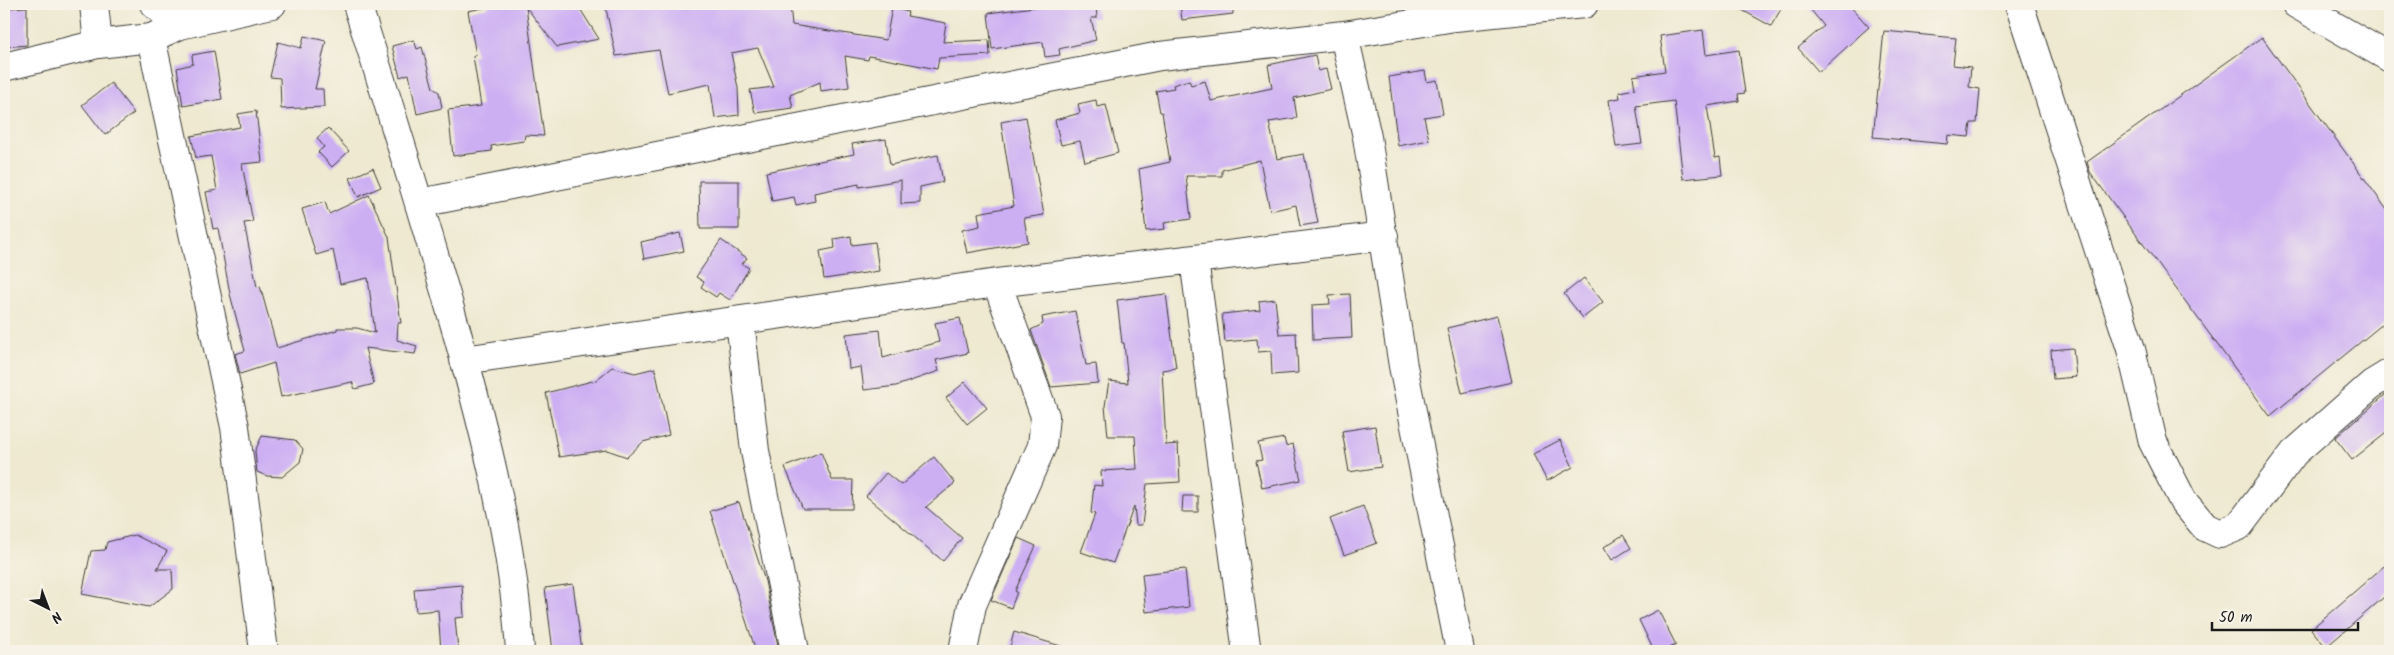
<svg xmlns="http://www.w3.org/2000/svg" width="2394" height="655" font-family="Kalam,sans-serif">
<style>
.building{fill:#ccaef3}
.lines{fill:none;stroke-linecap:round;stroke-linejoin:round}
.minor-casing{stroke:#3c3b37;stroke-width:30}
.major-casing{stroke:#3c3b37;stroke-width:30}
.minor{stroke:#fff;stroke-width:28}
.major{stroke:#fff;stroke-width:28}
</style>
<rect width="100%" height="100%" fill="#f7f3e8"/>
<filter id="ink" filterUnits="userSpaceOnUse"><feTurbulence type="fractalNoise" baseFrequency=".02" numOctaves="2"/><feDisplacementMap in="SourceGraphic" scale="10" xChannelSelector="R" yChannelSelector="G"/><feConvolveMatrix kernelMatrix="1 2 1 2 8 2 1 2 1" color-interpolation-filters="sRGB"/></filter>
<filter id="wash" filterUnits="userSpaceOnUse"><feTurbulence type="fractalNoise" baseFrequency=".0096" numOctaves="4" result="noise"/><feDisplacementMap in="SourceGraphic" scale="20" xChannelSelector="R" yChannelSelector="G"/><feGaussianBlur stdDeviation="1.12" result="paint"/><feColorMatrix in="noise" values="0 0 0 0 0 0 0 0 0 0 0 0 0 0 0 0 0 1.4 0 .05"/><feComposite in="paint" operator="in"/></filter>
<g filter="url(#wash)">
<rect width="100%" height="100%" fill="#eee9d0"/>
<g id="blocks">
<path class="building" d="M 489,4 L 577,4 L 599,39 L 557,47 L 526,7 L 544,136 L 525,135 L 524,141 L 491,146 L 492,151 L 453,156 L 448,110 L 481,106 L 473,56 L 476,55 L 468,11 L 488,7 Z
M 605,4 L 790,4 L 792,25 L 886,40 L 892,8 L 908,12 L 907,16 L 946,23 L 943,42 L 989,40 L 990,55 L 939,58 L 937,69 L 869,56 L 868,60 L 845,56 L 849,87 L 821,91 L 820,82 L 790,95 L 793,108 L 755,113 L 750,90 L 774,87 L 758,48 L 731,53 L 738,88 L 739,115 L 715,118 L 710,84 L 668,93 L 659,50 L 616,56 Z
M 1057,4 L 1096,4 L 1097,18 L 1091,18 L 1096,40 L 1059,49 L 1060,55 L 1045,57 L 1043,42 L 992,49 L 988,13 Z
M 1180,4 L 1233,4 L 1233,14 L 1182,20 Z
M 1731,4 L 1784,4 L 1771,26 Z
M 1806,4 L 1848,4 L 1869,27 L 1819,72 L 1798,48 L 1824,26 Z
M 27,7 L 27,45 L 7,47 L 7,8 Z
M 1703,30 L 1706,55 L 1739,50 L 1745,93 L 1738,94 L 1739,101 L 1707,106 L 1715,158 L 1720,157 L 1722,175 L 1683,179 L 1674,101 L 1636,106 L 1642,144 L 1616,147 L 1609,100 L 1620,98 L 1619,92 L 1635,89 L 1633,76 L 1665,71 L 1660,36 Z
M 1884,31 L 1956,38 L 1953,65 L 1971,67 L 1969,87 L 1980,89 L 1977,123 L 1971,123 L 1969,137 L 1948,135 L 1947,144 L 1873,137 Z
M 304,36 L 326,41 L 315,89 L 323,89 L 324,107 L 281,109 L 280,78 L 270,77 L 278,42 L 301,48 Z
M 2262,37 L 2390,214 L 2390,318 L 2270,416 L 2090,172 L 2087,162 Z
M 414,40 L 417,49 L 422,47 L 433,88 L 439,92 L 442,108 L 417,114 L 409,74 L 400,77 L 392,46 Z
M 214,51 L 222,99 L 183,106 L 177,68 L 193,64 L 192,55 Z
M 1315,55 L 1318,71 L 1326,69 L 1331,89 L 1294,98 L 1297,118 L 1269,122 L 1277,159 L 1304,154 L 1318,223 L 1300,226 L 1296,205 L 1270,211 L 1260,160 L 1222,170 L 1222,176 L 1186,176 L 1191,219 L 1164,223 L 1165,229 L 1146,231 L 1139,169 L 1170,162 L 1162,112 L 1160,112 L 1156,91 L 1174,88 L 1173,85 L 1189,80 L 1191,85 L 1205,81 L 1211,101 L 1272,88 L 1268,65 Z
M 1425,71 L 1427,82 L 1437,80 L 1443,114 L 1424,117 L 1429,140 L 1398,146 L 1389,77 Z
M 111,83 L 134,113 L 105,135 L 82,105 Z
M 1096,100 L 1097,107 L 1106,105 L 1118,153 L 1085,162 L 1080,141 L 1061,145 L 1055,120 L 1080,113 L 1078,104 Z
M 256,111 L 262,162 L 242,164 L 253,222 L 244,223 L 257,287 L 260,286 L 277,348 L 337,330 L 337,328 L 357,328 L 375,333 L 368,278 L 340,284 L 333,250 L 316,255 L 302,209 L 325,202 L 329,214 L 369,195 L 389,237 L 401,323 L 398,323 L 397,340 L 417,346 L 415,354 L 365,348 L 374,384 L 355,389 L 352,382 L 281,397 L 274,363 L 240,374 L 235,354 L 245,351 L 230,294 L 218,228 L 213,229 L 206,192 L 217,190 L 211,156 L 196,158 L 191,136 L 240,127 L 238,114 Z
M 1026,117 L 1044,215 L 1024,218 L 1028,242 L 967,253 L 962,230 L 980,226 L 978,213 L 1014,206 L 1001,122 Z
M 328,128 L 349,151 L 332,167 L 318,152 L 324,147 L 317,138 Z
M 886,139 L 890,165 L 938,155 L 943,182 L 920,187 L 920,203 L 901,204 L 901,180 L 859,187 L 859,184 L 814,193 L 815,201 L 796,205 L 794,197 L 772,201 L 766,172 L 854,154 L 852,144 Z
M 373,168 L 381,187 L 358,197 L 350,178 Z
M 699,181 L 739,181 L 739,229 L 700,229 Z
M 680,233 L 684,251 L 644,259 L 641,242 Z
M 851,236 L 852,245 L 875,242 L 879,271 L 824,279 L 820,251 L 835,248 L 834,239 Z
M 721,240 L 747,258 L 742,264 L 749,268 L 730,300 L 719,293 L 716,297 L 701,287 L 704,282 L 696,277 Z
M 1584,278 L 1603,302 L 1583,318 L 1564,294 Z
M 1166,294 L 1176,368 L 1162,370 L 1166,445 L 1178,444 L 1180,482 L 1147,484 L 1142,525 L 1136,525 L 1134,506 L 1113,563 L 1081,552 L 1095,514 L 1091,513 L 1094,485 L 1102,486 L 1101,471 L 1137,469 L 1135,436 L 1108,436 L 1105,406 L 1109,381 L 1128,383 L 1124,343 L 1122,343 L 1117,300 Z
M 1350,294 L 1352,338 L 1313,340 L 1312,305 L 1330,304 L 1329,295 Z
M 1275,299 L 1279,334 L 1296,333 L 1298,373 L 1272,375 L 1271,351 L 1258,352 L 1257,339 L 1225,342 L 1222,314 L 1260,310 L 1259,301 Z
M 1075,311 L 1086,365 L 1096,364 L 1098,383 L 1051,387 L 1031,330 L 1043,324 L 1042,317 Z
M 1497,316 L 1512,382 L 1462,393 L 1447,328 Z
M 960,318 L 968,353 L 936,360 L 939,371 L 896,386 L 864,390 L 861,367 L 849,369 L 846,334 L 880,330 L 883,358 L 939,342 L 935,323 Z
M 2073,348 L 2076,377 L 2053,379 L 2051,350 Z
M 612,367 L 635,373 L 655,368 L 669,435 L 643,442 L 627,457 L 607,450 L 559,457 L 546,393 L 596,380 Z
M 965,382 L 987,408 L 967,424 L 946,398 Z
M 2386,394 L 2390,399 L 2390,430 L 2352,460 L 2335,438 Z
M 1375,426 L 1381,467 L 1349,472 L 1342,431 Z
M 262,436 L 295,440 L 303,449 L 300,462 L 282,477 L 267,476 L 257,472 L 255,451 Z
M 1284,438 L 1286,446 L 1293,444 L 1301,480 L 1262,488 L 1256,461 L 1262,460 L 1258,443 Z
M 1560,440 L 1573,467 L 1547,481 L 1533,454 Z
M 821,452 L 832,480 L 853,480 L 852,509 L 803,509 L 785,467 Z
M 934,457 L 955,483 L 926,507 L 962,538 L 943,561 L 866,496 L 886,473 L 901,485 Z
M 1183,496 L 1198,496 L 1198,512 L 1182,512 Z
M 739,502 L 765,581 L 779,651 L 756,651 L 710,511 Z
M 1363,506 L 1377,543 L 1344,555 L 1330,519 Z
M 135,535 L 167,551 L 157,569 L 172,569 L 173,589 L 149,607 L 82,594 L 91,551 L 105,550 L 107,542 Z
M 1623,535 L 1631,548 L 1612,560 L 1604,547 Z
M 1018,538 L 1036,546 L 1015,591 L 1017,592 L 1011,608 L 991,600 Z
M 2390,561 L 2390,592 L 2326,647 L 2311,629 Z
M 1185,569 L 1189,607 L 1146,612 L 1142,574 Z
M 573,584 L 582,651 L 553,651 L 545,588 Z
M 462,585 L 464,617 L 455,618 L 458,651 L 441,651 L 438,610 L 416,612 L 414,589 Z
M 1658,610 L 1676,645 L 1663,651 L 1654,651 L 1639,620 Z
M 1014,632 L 1064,647 L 1063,651 L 1009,651 Z"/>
</g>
</g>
<g filter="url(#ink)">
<use href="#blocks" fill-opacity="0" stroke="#3c3b37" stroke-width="1"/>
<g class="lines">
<g class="minor-casing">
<path id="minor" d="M 94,4 L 98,44
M 154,4 L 180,25
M 357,4 C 391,111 424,218 455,326 C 485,432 513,540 520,651
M 2019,4 L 2131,349 L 2153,442 L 2183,501 L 2205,527 L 2220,534 L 2239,526 L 2294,453 L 2372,384 L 2390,373
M 151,38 L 235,427 L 264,651
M 4,67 L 98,44 L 151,38 L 180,25 L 272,4
M 420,203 L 1160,56 L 1344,35
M 1194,260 L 1246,645 L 1245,651
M 740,321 L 755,451 L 795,651
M 464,360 L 997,283 L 1384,236
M 963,651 L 972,605 L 1042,446 L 1045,416 L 997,283
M 1460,651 L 1403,366 L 1367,137 L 1344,35 L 1455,17 L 1584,4"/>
</g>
<g class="major-casing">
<path id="major" d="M 2296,4 L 2390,58"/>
</g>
<use href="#minor" class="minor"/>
<use href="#major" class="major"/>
</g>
</g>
<rect width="2394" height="655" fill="none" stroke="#f7f3e8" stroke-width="20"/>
<g transform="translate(48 608) rotate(138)" stroke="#f7f3e8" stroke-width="4" paint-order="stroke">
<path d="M0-4L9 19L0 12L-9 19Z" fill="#1c1c1c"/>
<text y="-8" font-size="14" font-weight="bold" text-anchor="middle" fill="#1c1c1c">N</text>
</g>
<path d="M2212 622v8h146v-8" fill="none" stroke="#1c1c1c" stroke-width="2.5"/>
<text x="2219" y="622" font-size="15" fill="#1c1c1c" stroke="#f7f3e8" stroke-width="4" paint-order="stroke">50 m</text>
</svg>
